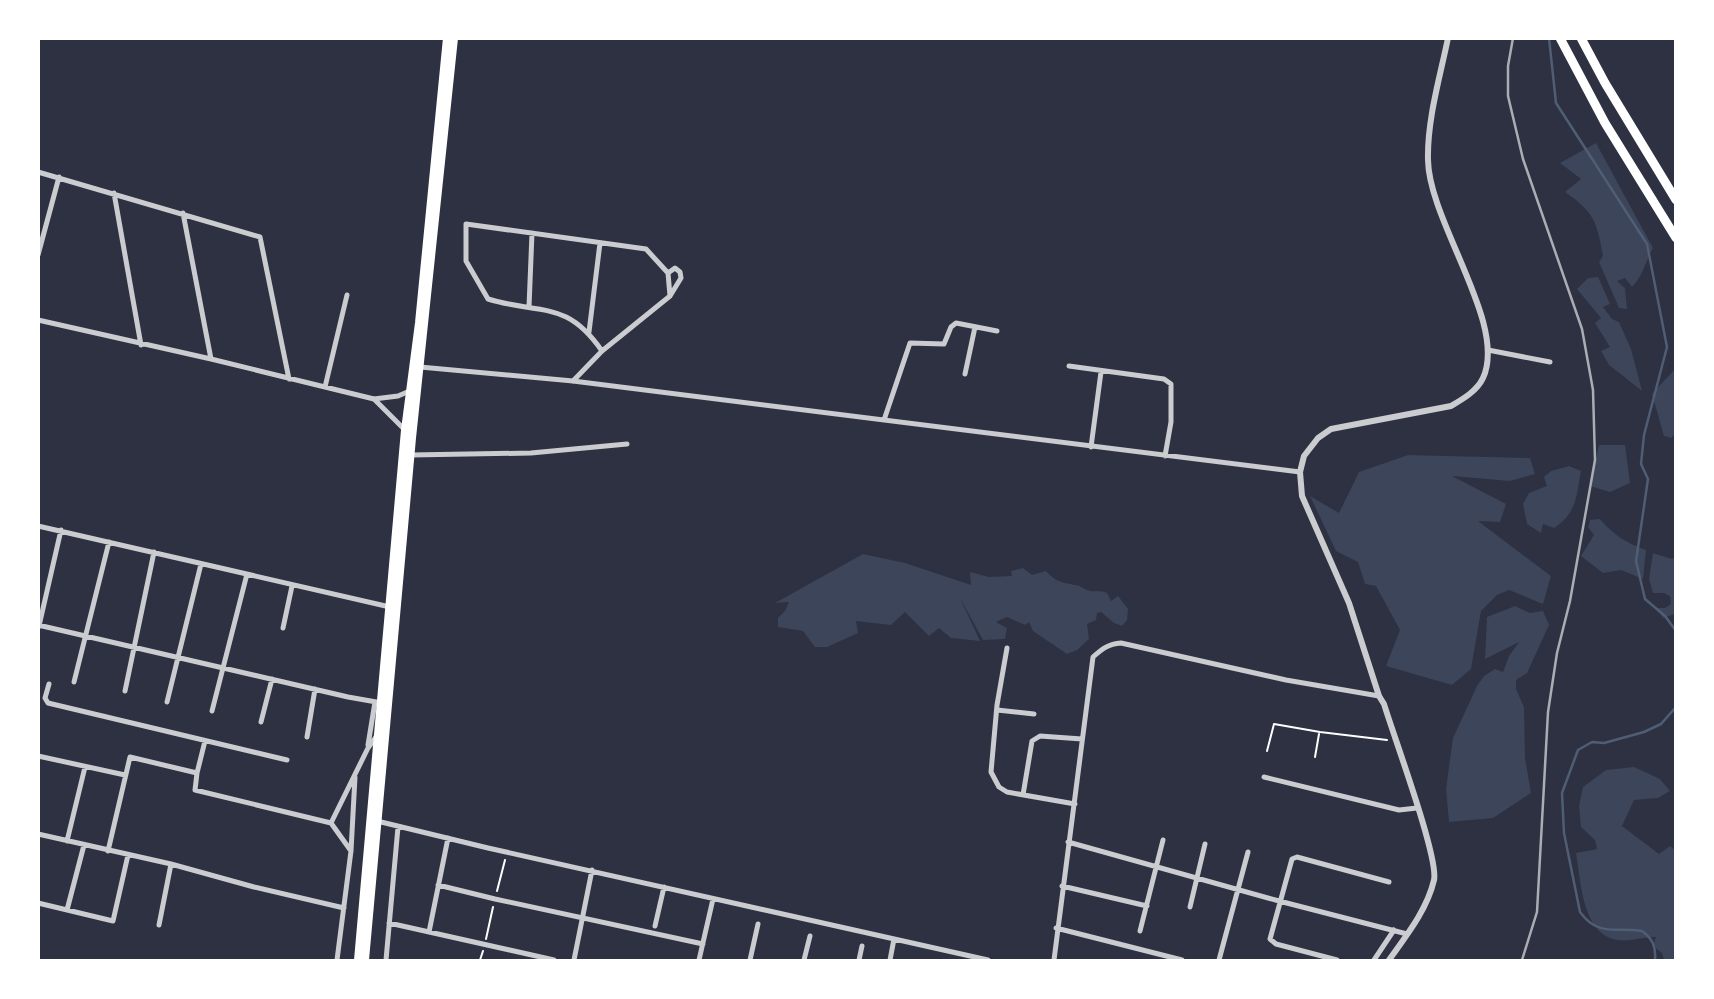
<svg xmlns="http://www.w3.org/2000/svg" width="1714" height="999" font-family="'Sofia Sans Condensed',sans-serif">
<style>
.green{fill:#3c4559}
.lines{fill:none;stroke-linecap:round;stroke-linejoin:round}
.stream{stroke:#4f5d75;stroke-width:2.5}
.path{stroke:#fff;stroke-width:2}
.minor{stroke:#caccd0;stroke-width:5}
.tertiary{stroke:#caccd0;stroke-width:6}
.primary{stroke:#fff;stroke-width:8}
.trunk{stroke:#fff;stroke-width:9}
.rail{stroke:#abadb3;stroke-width:2.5}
</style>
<rect width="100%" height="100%" fill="#2d3142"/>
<path class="green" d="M 1596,143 L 1653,248 C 1646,260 1642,278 1632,287 L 1625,278 L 1617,281 L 1625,288 L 1627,309 L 1619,308 L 1599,262 L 1603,256 C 1597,222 1594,212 1565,192 L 1581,179 L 1560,163 Z
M 1598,277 L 1610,304 L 1603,307 L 1612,319 L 1619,322 L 1631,349 L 1642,391 L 1609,365 L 1601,351 L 1610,347 L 1595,323 L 1601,318 L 1577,289 L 1588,278 Z
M 1675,369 L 1675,433 L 1672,438 L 1664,436 L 1652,394 Z
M 1599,445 L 1625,445 L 1630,483 L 1610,492 L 1590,486 Z
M 1408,455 L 1530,458 L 1535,474 L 1510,481 L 1452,476 L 1506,504 L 1500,522 L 1478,521 L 1551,576 L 1543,604 L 1509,590 L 1497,595 L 1481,611 L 1471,669 L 1452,685 L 1386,666 L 1400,630 L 1376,586 L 1365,584 L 1358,562 L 1336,551 L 1310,496 L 1339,513 L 1359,472 Z
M 1569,466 L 1581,471 C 1576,497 1577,513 1554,528 L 1543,524 L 1541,533 L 1527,524 L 1523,504 L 1529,493 L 1547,486 L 1544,477 L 1551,471 Z
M 1600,519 C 1612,534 1628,544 1646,550 L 1643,579 L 1621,570 L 1603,573 L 1581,556 L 1594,535 L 1588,527 L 1590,520 Z
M 1653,553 L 1672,559 L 1675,557 L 1675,614 L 1663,618 L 1656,608 L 1665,608 L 1671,604 L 1670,596 L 1664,593 L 1653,593 L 1649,579 Z
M 863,554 L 905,563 L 971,585 L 970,572 L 989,577 L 1012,576 L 1011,571 L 1023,568 L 1032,575 L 1046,571 C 1056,582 1061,582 1075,585 C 1080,585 1085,590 1090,591 C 1097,592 1100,590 1107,593 L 1111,601 L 1118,596 L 1128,609 L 1127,620 L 1122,626 L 1114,623 L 1101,612 L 1097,613 L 1096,620 L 1087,624 L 1089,639 L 1077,650 L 1067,654 L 1033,631 L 1029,622 L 1025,625 L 1007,617 L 996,622 L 1007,628 L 1005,639 L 983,640 L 960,598 L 980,641 L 951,638 L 939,628 L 929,636 L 905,612 L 891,625 L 856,621 L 858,633 L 827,647 L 815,647 L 803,631 L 778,627 L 778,618 L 785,611 L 789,602 L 775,603 Z
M 1515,606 L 1530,613 L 1543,611 L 1549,625 L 1527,673 L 1516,680 L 1516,689 L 1524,707 L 1525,758 L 1531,793 L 1493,818 L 1449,822 L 1446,789 L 1453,738 L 1477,686 L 1484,676 L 1495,669 L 1503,672 L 1509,656 L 1519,642 L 1485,659 L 1487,617 Z
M 1634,767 L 1660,779 L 1670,791 L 1658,798 L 1634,800 L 1622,826 L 1659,854 L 1670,846 L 1675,850 L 1675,960 L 1664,960 L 1662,953 L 1653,946 L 1656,937 C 1644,937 1629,942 1618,940 C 1582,935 1581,881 1576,853 L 1597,849 L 1595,840 L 1581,827 L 1579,806 L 1583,787 L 1606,770 Z"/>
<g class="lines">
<path class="stream" d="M 1549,38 L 1556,103 L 1647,244 L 1667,347 L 1644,435 L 1641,464 L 1648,479 L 1636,561 L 1645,599 L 1665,616 L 1676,631
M 1655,960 C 1656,947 1653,939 1642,931 C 1616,927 1598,937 1580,912 L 1564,833 L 1562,793 L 1578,750 L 1592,742 L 1604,743 L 1644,732 L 1661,724 L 1676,707"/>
<path class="path" d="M 1267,751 L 1274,724 L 1320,732 L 1387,740
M 1315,757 L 1319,734
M 497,891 L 505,860
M 486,939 L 493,907
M 480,960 L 483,951"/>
<path class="minor" d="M 38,172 L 260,237 L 289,379
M 114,193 L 141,345
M 183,213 L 211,359
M 38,255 L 59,177
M 529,307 L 532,233
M 38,320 L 211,359 L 374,399 L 398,396 L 412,390
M 589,332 L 600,243
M 1488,350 L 1550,362
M 602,351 C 566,299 540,315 488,299 L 466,261 L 466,224 L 646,249 L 668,273
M 1069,366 L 1164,379 L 1171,384 L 1171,422 L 1165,456
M 420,367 L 573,381 L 1300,472
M 965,374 L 975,327
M 573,381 L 602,351 L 670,296 L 681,278 L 680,272 L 675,268 L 668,273 L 670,296
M 325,387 L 347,295
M 374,399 L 406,431
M 884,420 L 910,343 L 944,344 L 951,327 L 956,323 L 997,331
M 1091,447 L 1101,372
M 411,455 L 531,453 L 627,444
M 38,526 L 390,607
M 38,625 L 348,697 L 382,703
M 39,626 L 61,530
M 283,628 L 292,586
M 1007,648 L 997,705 L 991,772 L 999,787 L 1007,792 L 1075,804
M 74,682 L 109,542
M 49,684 L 45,698 L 48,703 L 287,760
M 125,691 L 154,552
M 167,702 L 201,564
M 997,710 L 1034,714
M 212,711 L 247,574
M 261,722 L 272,679
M 307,737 L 315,689
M 205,741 L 197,773 L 195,790 L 331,823 L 351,851
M 368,745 L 375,702
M 38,756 L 125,775
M 1264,777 L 1399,810 L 1417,808
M 1023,795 L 1032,741 L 1040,736 L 1082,739
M 377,821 L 488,848 L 988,960
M 331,823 L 368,748 L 376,737
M 38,834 L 171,864 L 254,887 L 344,908
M 67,841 L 85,767
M 1068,842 L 1279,901 L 1407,934
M 108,851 L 130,757 L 197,773
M 438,885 L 495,899 L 703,944
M 1062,886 L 1147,906
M 38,903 L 113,921 L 128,855
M 1190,907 L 1205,844
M 67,910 L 84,845
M 389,923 L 554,960
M 159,925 L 171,864
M 655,926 L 664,887
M 1056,928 L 1182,960
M 1140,931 L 1163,840
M 429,932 L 448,838
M 337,960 L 351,851 L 355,777
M 386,960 L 398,827
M 574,960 L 592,870
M 699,960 L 713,899
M 750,960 L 758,924
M 804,960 L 810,936
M 859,960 L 862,946
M 890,960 L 894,939
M 1054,960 L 1093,657 C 1102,649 1108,644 1121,643 L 1286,680 L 1379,696
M 1219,960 L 1248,852
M 1337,960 L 1276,944 L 1270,939 L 1292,859 L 1297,857 L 1389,882
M 1374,960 L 1394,930"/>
<path class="tertiary" d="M 1389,960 C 1406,936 1427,910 1434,880 C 1439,858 1393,734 1384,704 L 1379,696 L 1349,603 L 1302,496 L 1300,472 L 1304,456 L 1318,438 L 1331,429 L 1451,406 C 1463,399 1477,391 1483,378 C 1508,324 1429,222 1428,160 C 1427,120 1440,77 1448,38"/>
<path class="primary" d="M 358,960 L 405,430 L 419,323 L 447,38
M 365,960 L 412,438 L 454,38"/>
<path class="trunk" d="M 1560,38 L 1605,123 L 1676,238
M 1581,38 L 1605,83 L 1676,200"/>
<path class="rail" d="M 1513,38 L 1508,66 L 1508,96 L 1523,159 L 1582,329 L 1593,390 L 1595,460 L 1570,601 L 1557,653 L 1548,712 L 1537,912 L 1522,960"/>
</g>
<rect width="1714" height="999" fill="none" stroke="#ffffff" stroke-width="80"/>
</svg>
